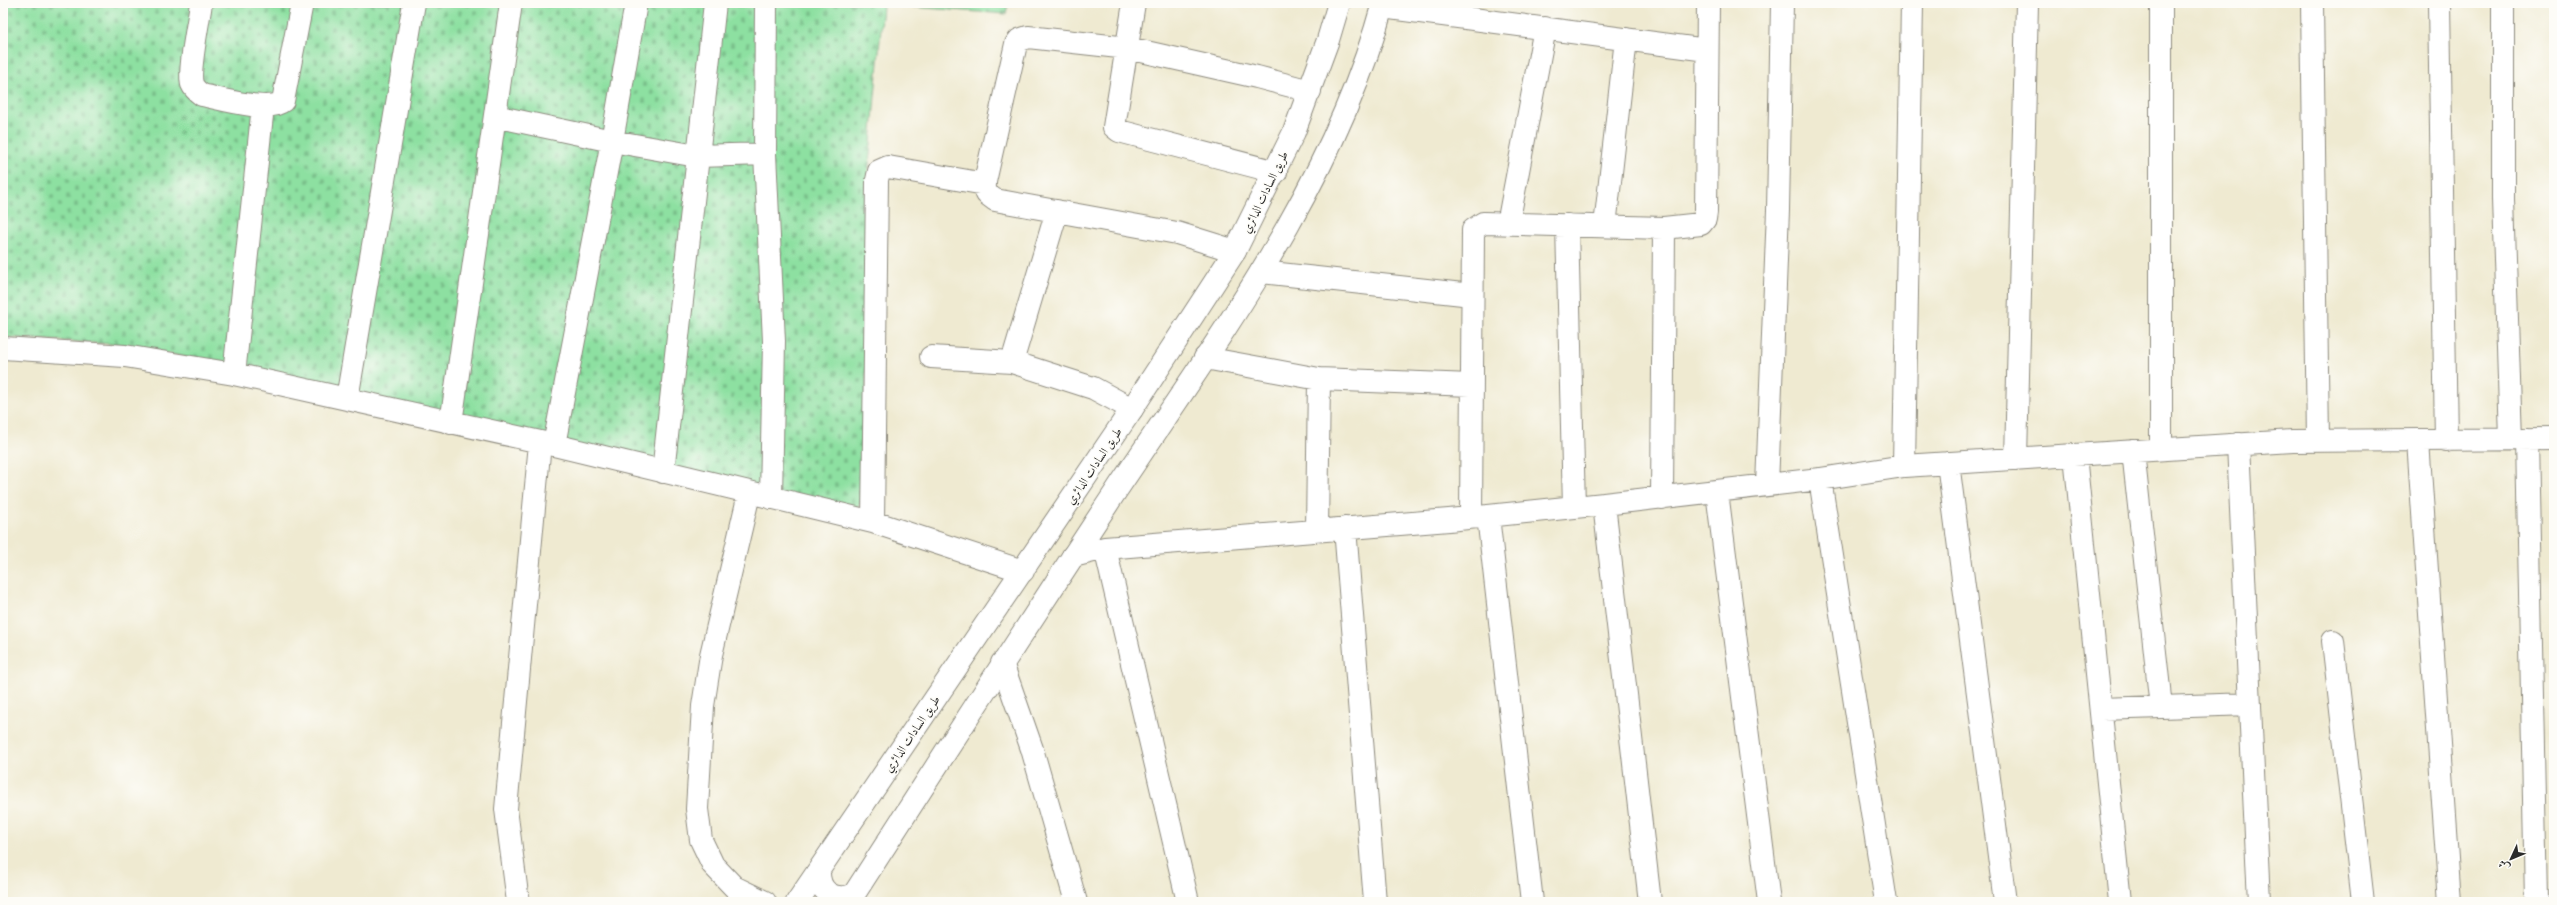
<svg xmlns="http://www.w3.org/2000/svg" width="2557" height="905" font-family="'IM FELL DW Pica',Amiri,serif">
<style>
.cemetery{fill:url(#cemetery-stones);stroke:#5c8666}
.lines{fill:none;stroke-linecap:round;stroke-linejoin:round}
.minor-casing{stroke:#8d8a7e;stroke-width:24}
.highway-casing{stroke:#8d8a7e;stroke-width:24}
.minor{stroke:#fff;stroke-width:22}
.highway{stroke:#fff;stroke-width:22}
.labels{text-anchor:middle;stroke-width:3;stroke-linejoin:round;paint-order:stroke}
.street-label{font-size:12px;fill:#2b2b2b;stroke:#fdfcf7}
</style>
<defs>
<pattern id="cemetery-stones" width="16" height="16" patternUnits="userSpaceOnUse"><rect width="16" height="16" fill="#8de0a1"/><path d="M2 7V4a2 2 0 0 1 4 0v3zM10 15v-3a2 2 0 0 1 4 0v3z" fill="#7ac08b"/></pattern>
</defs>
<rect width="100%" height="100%" fill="#fdfcf7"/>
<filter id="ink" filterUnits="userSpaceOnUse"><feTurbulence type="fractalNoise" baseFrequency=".025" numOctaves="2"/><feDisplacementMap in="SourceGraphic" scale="8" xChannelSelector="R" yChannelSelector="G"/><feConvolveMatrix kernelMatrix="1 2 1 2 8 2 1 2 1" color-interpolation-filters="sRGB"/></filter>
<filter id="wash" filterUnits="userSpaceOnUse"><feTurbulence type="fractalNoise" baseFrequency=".012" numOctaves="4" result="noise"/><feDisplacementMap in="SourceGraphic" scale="16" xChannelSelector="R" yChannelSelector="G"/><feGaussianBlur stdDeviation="0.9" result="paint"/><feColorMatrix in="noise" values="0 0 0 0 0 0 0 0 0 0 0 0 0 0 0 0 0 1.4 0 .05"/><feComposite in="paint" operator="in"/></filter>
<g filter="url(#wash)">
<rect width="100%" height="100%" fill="#efead1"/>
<path class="cemetery" d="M 3,3 L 1008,3 L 1006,14 L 883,5 L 866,199 L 866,490 L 855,514 L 358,393 L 127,345 L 3,337 Z"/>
</g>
<g filter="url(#ink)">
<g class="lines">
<g class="minor-casing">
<path id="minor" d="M 201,3 C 199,19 188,71 192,84 C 194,89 198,92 202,95 C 221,99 269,113 283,101 L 302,3
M 766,3 L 765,154 L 774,341 L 771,498
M 1134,3 L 1114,127 L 1119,131 L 1276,172
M 2312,3 L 2318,441
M 2439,3 L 2446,441
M 2503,3 L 2503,199 L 2511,439
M 1382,7 L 1707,50
M 495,116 L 612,141 L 697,156 L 765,154
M 1508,224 L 1545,28
M 1567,225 L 1574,507
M 1605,226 L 1626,39
M 1235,251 L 1177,233 L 995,200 L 987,194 L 984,186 L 1016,44 L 1019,40 L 1028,37 L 1128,48 L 1257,77 L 1310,91
M 1261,272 L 1472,295
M 3,348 L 125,356 L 234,374 L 554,445 L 873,522 L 1023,571
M 931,357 L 1012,362 L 1093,388 L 1132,409
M 1205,358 L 1319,379 L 1471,385
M 1012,362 L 1057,211
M 234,374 L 263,106
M 347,399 L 414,3
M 451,423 L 511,3
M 2527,439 L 2536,902
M 2418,441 L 2450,902
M 2238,444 L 2259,902
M 554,445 L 612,141 L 636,3
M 2161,449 L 2161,3
M 2133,451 L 2161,707
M 2075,455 L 2120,902
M 2016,459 L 2027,3
M 1948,463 L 2005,902
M 1904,466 L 1912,3
M 663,472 L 715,3
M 1820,479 L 1886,902
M 1767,485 L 1778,210 L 1782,3
M 1717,492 L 1769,902
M 749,494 L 711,655 L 703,706 L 697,809 L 701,840 L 713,865 L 734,887 L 765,902
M 1662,498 L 1664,228
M 1604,504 L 1650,902
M 1488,516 L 1532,902
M 1471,517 L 1473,230 L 1483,223 L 1664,228 L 1701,224 L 1705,219 L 1706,212 L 1708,3
M 873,522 L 877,180 L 879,171 L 888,167 L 985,184
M 1345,528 L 1375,902
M 1317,530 L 1319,379
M 1105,548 L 1188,902
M 1073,556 L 1105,548 L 1449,520 L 1604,504 L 1820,479 L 1904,466 L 2293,441 L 2554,439
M 2333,641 L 2363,902
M 1002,663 L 1032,749 L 1076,902
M 2101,709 L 2250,704
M 518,902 L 506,809 L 540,443"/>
</g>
<g class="highway-casing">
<path id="highway" d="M 819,870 C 818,891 833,902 853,895
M 797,902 L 1132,409 L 1235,251 L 1294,132 L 1328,40 L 1339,3
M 849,902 C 937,765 1026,627 1116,491 C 1219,337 1334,184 1383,3"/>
</g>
<use href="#minor" class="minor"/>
<use href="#highway" class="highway"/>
</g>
</g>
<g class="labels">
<g class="street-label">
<text transform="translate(1265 192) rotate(-64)" y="4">طريق السادات الدائري</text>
<text transform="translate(1094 466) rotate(-56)" y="4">طريق السادات الدائري</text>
<text transform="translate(912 734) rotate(-56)" y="4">طريق السادات الدائري</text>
</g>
</g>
<rect width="2557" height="905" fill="none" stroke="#fdfcf7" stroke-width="16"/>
<g transform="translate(2511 859) rotate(226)" stroke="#fdfcf7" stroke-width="3" paint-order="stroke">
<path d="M0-3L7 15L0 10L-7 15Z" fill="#2b2b2b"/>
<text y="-6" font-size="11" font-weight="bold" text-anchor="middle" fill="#2b2b2b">ش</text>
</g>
</svg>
